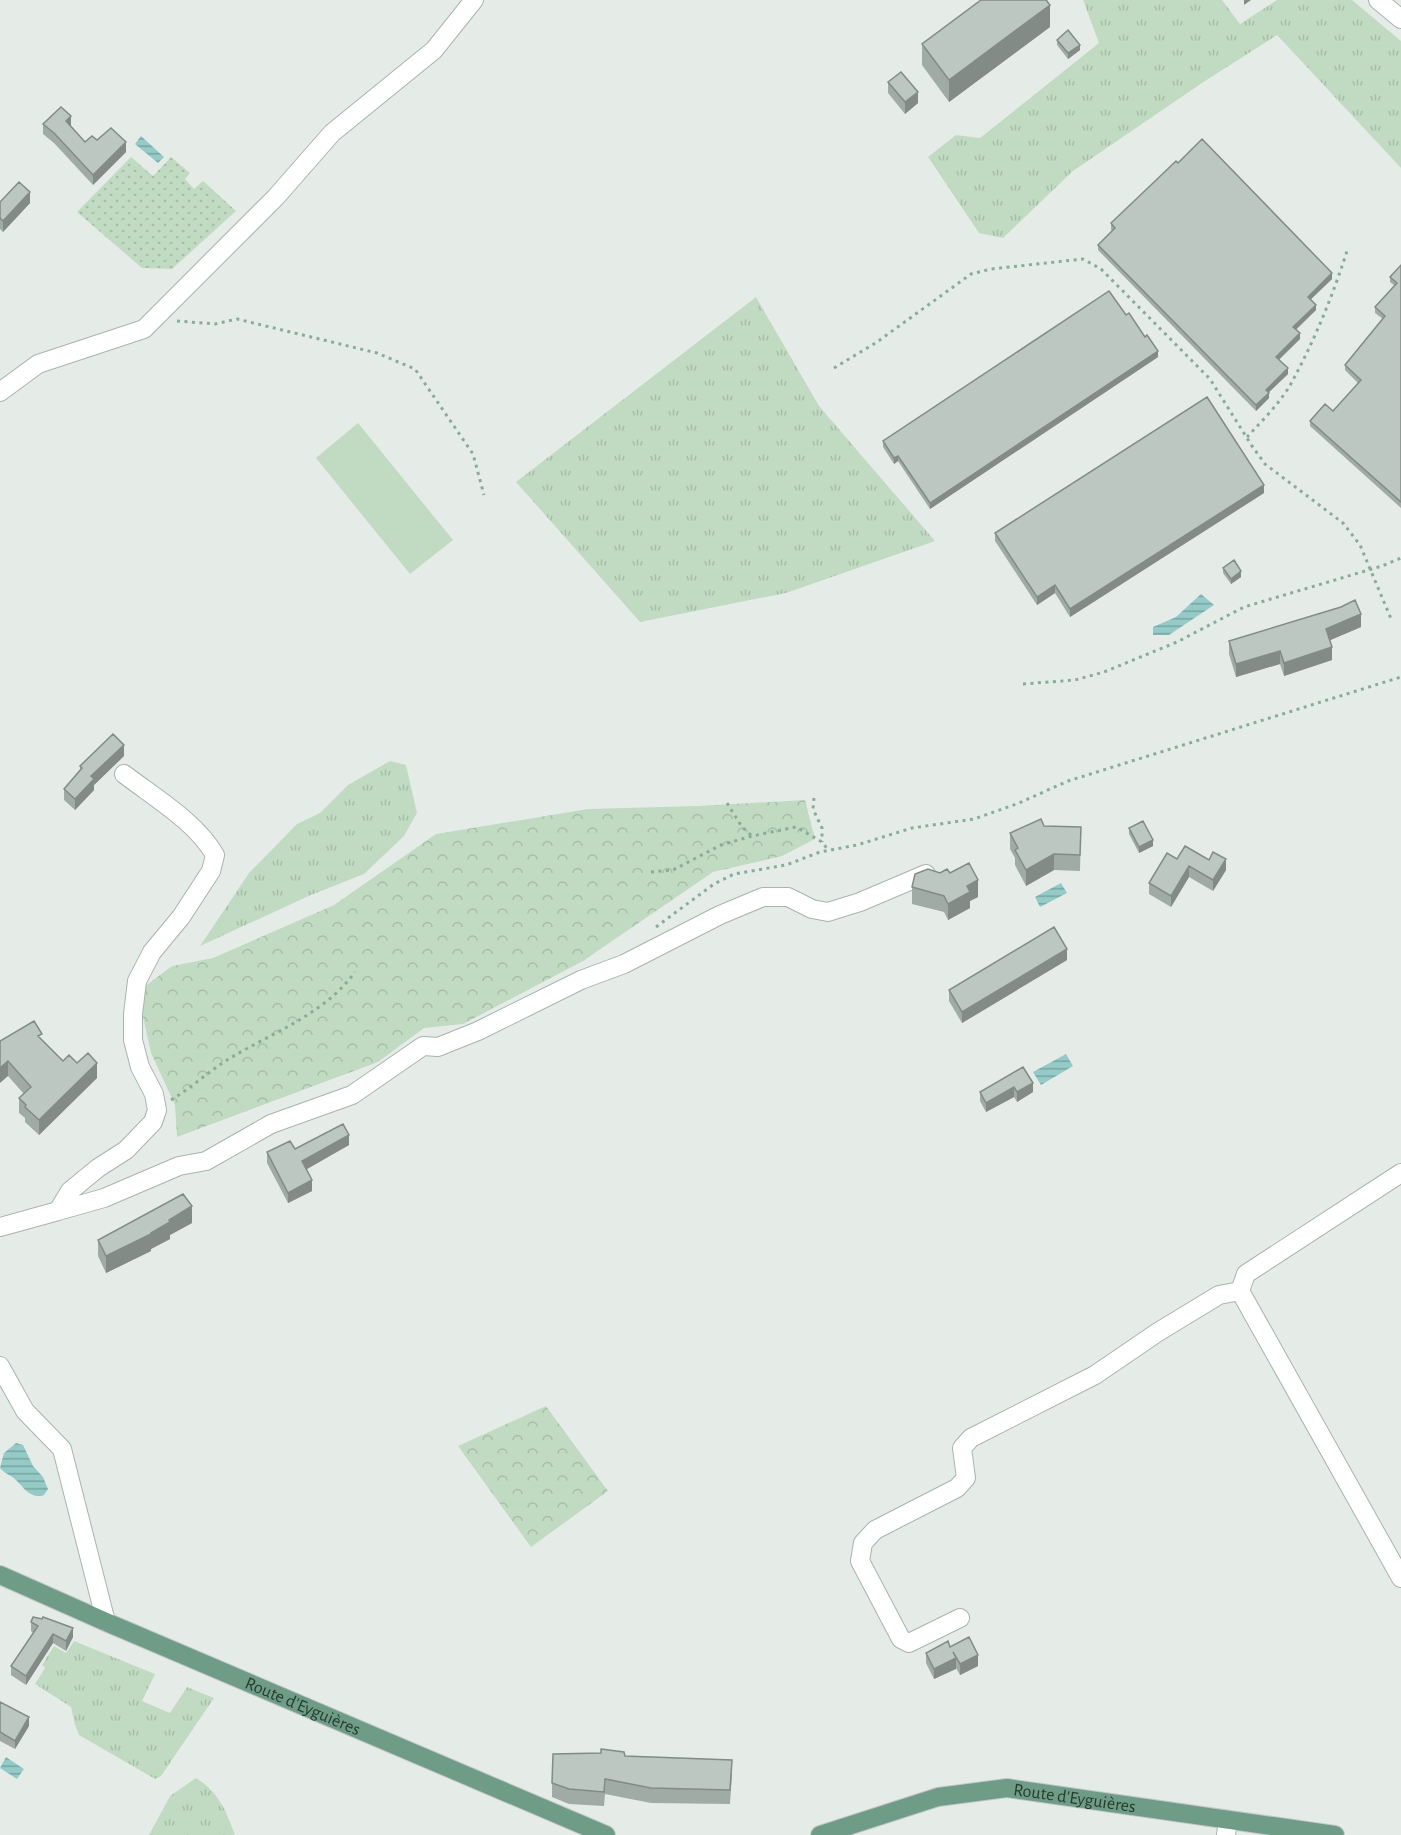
<svg xmlns="http://www.w3.org/2000/svg" width="1401" height="1835" font-family="'Alegreya Sans',sans-serif">
<style>
.grass{fill:url(#grass-tufts)}
.forest{fill:url(#forest-crowns)}
.garden{fill:url(#garden-dots)}
.pitch{fill:#c1dbc2}
.water{fill:url(#water-rules)}
.lines{fill:none;stroke-linecap:round;stroke-linejoin:round}
.minor-casing{stroke:#a8b4ae;stroke-width:20}
.major-casing{stroke:#c2c8c6;stroke-width:20}
.path{stroke:#89ac9a;stroke-width:3;stroke-dasharray:3 4.5;stroke-linecap:butt}
.minor{stroke:#fff;stroke-width:18}
.major{stroke:#6f9c87;stroke-width:18}
.wall{fill:#a1aba5}
.shaded-wall{fill:#838b86}
.building{fill:#bbc7c0;stroke:#838b86;stroke-width:1.5}
.labels{text-anchor:middle;stroke-width:4.5;stroke-linejoin:round;paint-order:stroke}
.street-label{font-size:18px;fill:#263c32;stroke:#f5f9f6}
</style>
<defs>
<pattern id="grass-tufts" width="24" height="20" patternUnits="userSpaceOnUse" patternTransform="scale(1.5)"><rect width="24" height="20" fill="#c1dbc2"/><path d="M3 7l-1-3M5 7V3M7 7l1-3M15 17l-1-3M17 17v-4M19 17l1-3" fill="none" stroke="#a6bda7"/></pattern>
<pattern id="forest-crowns" width="20" height="18" patternUnits="userSpaceOnUse" patternTransform="scale(1.5)"><rect width="20" height="18" fill="#c1dbc2"/><path d="M2 6a3 3 0 1 1 6 0M12 15a3 3 0 1 1 6 0" fill="none" stroke="#a6bda7"/></pattern>
<pattern id="garden-dots" width="8" height="8" patternUnits="userSpaceOnUse" patternTransform="scale(1.5)"><rect width="8" height="8" fill="#c1dbc2"/><path d="M2 2h.1M6 6h.1" fill="none" stroke="#a6bda7" stroke-width="1.8" stroke-linecap="round"/></pattern>
<pattern id="water-rules" width="6" height="5" patternUnits="userSpaceOnUse" patternTransform="scale(1.5)"><rect width="6" height="5" fill="#94cac7"/><path d="M0 2.5h6" fill="none" stroke="#79a5a2"/></pattern>
</defs>
<rect width="100%" height="100%" fill="#e5ece8"/>
<path class="grass" d="M 1083,0 L 1222,0 L 1240,24 L 1277,0 L 1352,0 L 1401,41 L 1401,168 L 1277,35 L 1202,83 L 1073,171 L 1003,238 L 979,233 L 928,157 L 956,135 L 980,138 L 1099,43 Z
M 756,297 L 819,406 L 935,541 L 786,593 L 640,622 L 516,482 Z
M 390,761 L 406,765 L 417,813 L 404,836 L 364,874 L 311,895 L 200,946 L 249,873 L 297,824 L 320,813 L 348,785 Z
M 74,1641 L 155,1674 L 142,1701 L 170,1713 L 187,1687 L 214,1698 L 161,1776 L 155,1779 L 79,1735 L 75,1725 L 71,1707 L 35,1684 L 45,1668 L 42,1665 L 54,1646 L 66,1653 Z
M 196,1778 C 219,1792 226,1811 235,1835 L 149,1835 L 170,1796 Z"/>
<path class="forest" d="M 805,800 L 815,839 L 782,856 L 713,872 L 583,961 L 463,1024 L 424,1028 L 378,1062 L 177,1137 L 175,1105 L 151,1053 L 143,1017 L 144,987 L 172,966 L 213,958 L 334,905 L 436,834 L 588,809 L 697,806 Z
M 546,1406 L 608,1491 L 531,1547 L 458,1446 Z"/>
<path class="garden" d="M 131,157 L 153,176 L 171,157 L 190,173 L 185,179 L 194,189 L 203,181 L 236,211 L 172,269 L 142,268 L 77,212 Z"/>
<path class="pitch" d="M 358,423 L 453,540 L 410,574 L 316,458 Z"/>
<path class="water" d="M 141,136 L 164,157 L 158,163 L 135,144 Z
M 1201,594 L 1214,605 L 1169,635 L 1153,635 L 1153,627 L 1176,617 Z
M 1061,883 L 1067,893 L 1040,907 L 1035,897 Z
M 1066,1054 L 1073,1066 L 1041,1085 L 1033,1072 Z
M 16,1443 L 23,1445 L 33,1466 L 43,1477 L 48,1489 L 44,1495 C 30,1499 24,1488 16,1480 C 11,1475 5,1474 0,1468 L 4,1453 Z
M 6,1757 L 24,1769 L 17,1779 L 0,1768 Z"/>
<g class="lines">
<g class="minor-casing">
<path id="minor" d="M 1378,0 L 1401,19
M 0,392 L 38,364 L 144,329 L 276,197 L 332,133 L 434,50 L 474,0
M 1401,1173 L 1246,1274 L 1240,1291 L 1401,1578
M 58,1211 L 104,1198 L 179,1166 L 206,1161 L 271,1124 L 352,1095 L 423,1046 L 438,1047 L 478,1031 L 581,980 L 624,964 L 720,915 L 763,897 L 788,897 L 812,909 L 828,912 L 860,902 L 926,874
M 0,1227 L 58,1211 L 70,1191 L 98,1168 L 126,1150 L 153,1122 L 157,1110 L 154,1094 L 140,1067 L 133,1040 L 133,1014 L 137,981 L 152,952 L 181,917 L 211,871 L 215,855 C 195,821 155,798 124,774
M 0,1366 L 25,1411 L 62,1449 L 106,1622
M 960,1618 L 909,1643 L 901,1639 L 860,1561 L 863,1543 L 875,1530 L 957,1488 L 966,1478 L 962,1448 L 971,1438 L 1095,1375 L 1158,1332 L 1219,1295 L 1240,1291
M 1226,1835 L 1228,1820"/>
</g>
<g class="major-casing">
<g id="major">
<path id="s1" d="M 0,1575 L 106,1622 L 606,1835"/>
<path id="s2" d="M 820,1835 L 938,1797 L 1007,1788 L 1335,1835"/>
</g>
</g>
<path class="path" d="M 177,321 L 215,324 L 237,319 L 377,353 L 415,369 L 473,454 L 484,495
M 834,368 L 877,342 L 971,274 L 991,269 L 1083,259 L 1101,269 L 1210,379 L 1252,446 L 1265,464 L 1343,523 L 1360,545 L 1392,621
M 1247,437 C 1263,420 1282,401 1293,380 C 1315,339 1333,295 1347,251
M 1023,684 L 1075,680 L 1104,672 L 1177,642 L 1244,607 L 1382,566 L 1401,558
M 814,798 L 813,809 L 822,828 L 822,842
M 727,803 L 742,827 L 752,836
M 651,872 L 673,870 L 721,845 L 752,836 L 796,827 L 822,842 L 829,851
M 656,927 L 714,884 L 734,874 L 786,865 L 820,852 L 857,845 L 912,828 L 974,819 L 1019,803 L 1068,781 L 1401,677
M 171,1100 C 191,1088 208,1072 227,1060 C 271,1033 324,1015 355,972"/>
<use href="#minor" class="minor"/>
<use href="#major" class="major"/>
</g>
<path class="wall" d="M 1048,0 L 1047,1 L 1050,27 L 949,102 L 922,65 L 922,44 Z
M 1057,40 L 1080,50 L 1068,59 L 1057,45 Z
M 888,82 L 918,103 L 905,114 L 888,93 Z
M 43,124 L 71,126 L 85,142 L 97,140 L 126,152 L 93,185 L 54,143 L 43,134 Z
M 0,202 L 30,203 L 3,232 L 0,229 Z
M 1111,223 L 1332,279 L 1311,299 L 1316,310 L 1296,330 L 1300,339 L 1279,360 L 1288,374 L 1269,392 L 1269,398 L 1256,411 L 1098,250 L 1098,245 L 1112,231 L 1111,229 Z
M 1401,265 L 1401,508 L 1310,426 L 1310,421 L 1333,411 L 1358,383 L 1345,370 L 1345,365 L 1383,319 L 1375,313 L 1375,307 L 1395,286 L 1390,282 L 1390,277 Z
M 1126,315 L 1158,357 L 930,509 L 898,461 L 894,464 L 883,447 L 883,441 Z
M 1264,493 L 1070,617 L 1055,593 L 1037,605 L 995,541 L 995,533 Z
M 1223,568 L 1241,577 L 1231,584 L 1223,573 Z
M 1361,627 L 1330,640 L 1332,660 L 1284,676 L 1280,664 L 1236,677 L 1229,654 L 1229,641 Z
M 124,756 L 94,785 L 94,790 L 75,810 L 64,800 L 64,789 L 80,770 L 80,766 Z
M 1081,827 L 1080,871 L 1054,870 L 1026,886 L 1015,865 L 1015,858 L 1010,849 L 1010,833 Z
M 1129,828 L 1153,846 L 1139,853 L 1129,834 Z
M 1177,859 L 1226,870 L 1213,891 L 1189,877 L 1171,907 L 1149,894 L 1149,883 Z
M 940,873 L 950,873 L 978,897 L 970,901 L 970,908 L 948,920 L 944,912 L 912,904 L 912,887 Z
M 1067,960 L 962,1023 L 949,1001 L 949,990 Z
M 42,1040 L 63,1061 L 77,1063 L 97,1078 L 39,1135 L 25,1122 L 25,1118 L 19,1113 L 19,1098 L 24,1094 L 8,1076 L 0,1041 Z
M 1023,1067 L 1033,1092 L 1017,1102 L 1014,1097 L 986,1112 L 980,1101 L 980,1092 Z
M 349,1145 L 306,1169 L 312,1191 L 288,1203 L 267,1163 L 267,1152 L 295,1149 Z
M 192,1223 L 170,1235 L 170,1239 L 151,1249 L 151,1251 L 106,1273 L 98,1256 L 98,1240 Z
M 31,1622 L 73,1637 L 66,1651 L 53,1643 L 26,1685 L 11,1675 L 11,1666 L 33,1633 L 31,1631 Z
M 950,1647 L 978,1666 L 960,1675 L 956,1668 L 934,1679 L 926,1663 L 926,1653 Z
M 0,1702 L 29,1726 L 15,1749 L 0,1741 Z
M 625,1756 L 732,1774 L 730,1804 L 651,1803 L 605,1794 L 604,1806 L 569,1804 L 552,1797 L 552,1783 Z"/>
<path class="shaded-wall" d="M 1244,0 L 1251,0 L 1244,5 Z
M 1050,5 L 1050,27 L 949,102 L 949,80 Z
M 1080,45 L 1080,50 L 1068,59 L 1068,53 Z
M 918,92 L 918,103 L 905,114 L 905,102 Z
M 71,116 L 71,126 L 66,130 L 66,121 Z
M 126,142 L 126,152 L 93,185 L 93,175 Z
M 30,192 L 30,203 L 3,232 L 3,221 Z
M 1332,273 L 1332,279 L 1308,302 L 1308,297 Z
M 1316,305 L 1316,310 L 1293,332 L 1293,327 Z
M 1300,333 L 1300,339 L 1276,362 L 1276,357 Z
M 1158,351 L 1158,357 L 930,509 L 930,503 Z
M 1288,368 L 1288,374 L 1266,395 L 1266,390 Z
M 1269,393 L 1269,398 L 1256,411 L 1256,405 Z
M 898,456 L 898,461 L 894,464 L 894,458 Z
M 1264,485 L 1264,493 L 1070,617 L 1070,609 Z
M 1241,571 L 1241,577 L 1231,584 L 1231,579 Z
M 1055,585 L 1055,593 L 1037,605 L 1037,597 Z
M 1361,614 L 1361,627 L 1326,642 L 1326,629 Z
M 1332,647 L 1332,660 L 1284,676 L 1284,663 Z
M 1280,651 L 1280,664 L 1236,677 L 1236,664 Z
M 124,745 L 124,756 L 94,785 L 94,790 L 75,810 L 75,799 L 91,776 Z
M 1153,840 L 1153,846 L 1139,853 L 1139,847 Z
M 1054,854 L 1054,870 L 1026,886 L 1026,870 Z
M 1226,859 L 1226,870 L 1213,891 L 1213,880 Z
M 1189,866 L 1189,877 L 1171,907 L 1171,896 Z
M 978,880 L 978,897 L 970,901 L 970,908 L 948,920 L 948,904 L 967,886 Z
M 1067,949 L 1067,960 L 962,1023 L 962,1012 Z
M 8,1061 L 8,1076 L 0,1083 L 0,1068 Z
M 97,1063 L 97,1078 L 39,1135 L 39,1120 Z
M 1033,1083 L 1033,1092 L 1017,1102 L 1017,1092 Z
M 1014,1087 L 1014,1097 L 986,1112 L 986,1103 Z
M 349,1135 L 349,1145 L 302,1172 L 302,1161 Z
M 312,1180 L 312,1191 L 288,1203 L 288,1193 Z
M 192,1206 L 192,1223 L 170,1235 L 170,1239 L 151,1249 L 151,1251 L 106,1273 L 106,1256 Z
M 73,1628 L 73,1637 L 66,1651 L 66,1641 Z
M 53,1634 L 53,1643 L 26,1685 L 26,1676 Z
M 978,1655 L 978,1666 L 960,1675 L 960,1664 Z
M 956,1658 L 956,1669 L 934,1679 L 934,1669 Z
M 29,1717 L 29,1726 L 15,1749 L 15,1741 Z"/>
<path class="building" d="M 981,0 L 1046,0 L 1050,5 L 949,80 L 922,44 Z
M 1068,30 L 1080,45 L 1068,53 L 1057,40 Z
M 901,72 L 918,92 L 905,102 L 888,82 Z
M 61,107 L 71,116 L 66,121 L 85,142 L 92,136 L 97,140 L 111,128 L 126,142 L 93,175 L 54,133 L 43,124 Z
M 1202,139 L 1332,273 L 1308,297 L 1316,305 L 1293,327 L 1300,333 L 1276,357 L 1288,368 L 1266,390 L 1269,393 L 1256,405 L 1098,245 L 1115,228 L 1111,223 L 1152,184 L 1176,161 L 1178,163 Z
M 19,182 L 30,192 L 3,221 L 0,218 L 0,202 Z
M 1401,265 L 1401,502 L 1310,421 L 1325,404 L 1333,411 L 1361,380 L 1345,365 L 1385,316 L 1375,307 L 1397,283 L 1390,277 Z
M 1109,291 L 1126,315 L 1129,313 L 1145,337 L 1147,335 L 1158,351 L 930,503 L 898,456 L 894,458 L 883,441 Z
M 1207,397 L 1264,485 L 1070,609 L 1055,585 L 1037,597 L 995,533 Z
M 1234,560 L 1241,571 L 1231,579 L 1223,568 Z
M 1355,600 L 1361,614 L 1326,629 L 1332,647 L 1284,663 L 1280,651 L 1236,664 L 1229,641 L 1341,607 Z
M 113,734 L 124,745 L 91,776 L 94,779 L 75,799 L 64,789 L 82,768 L 80,766 Z
M 1041,819 L 1044,826 L 1081,827 L 1080,855 L 1054,854 L 1026,870 L 1015,850 L 1018,848 L 1010,833 Z
M 1143,821 L 1153,840 L 1139,847 L 1129,828 Z
M 1185,846 L 1209,860 L 1213,852 L 1226,859 L 1213,880 L 1189,866 L 1171,896 L 1149,883 L 1167,853 L 1177,859 Z
M 969,863 L 978,880 L 967,886 L 970,892 L 948,904 L 944,896 L 912,887 L 915,874 L 928,869 L 940,873 L 947,869 L 950,873 Z
M 1054,927 L 1067,949 L 962,1012 L 949,990 Z
M 34,1021 L 42,1034 L 38,1036 L 63,1061 L 69,1055 L 77,1063 L 88,1053 L 97,1063 L 39,1120 L 25,1107 L 26,1105 L 19,1098 L 31,1087 L 8,1061 L 0,1068 L 0,1041 Z
M 1023,1067 L 1033,1083 L 1017,1092 L 1014,1087 L 986,1103 L 980,1092 Z
M 343,1124 L 349,1135 L 302,1161 L 312,1180 L 288,1193 L 267,1152 L 290,1141 L 295,1149 Z
M 183,1194 L 192,1206 L 169,1220 L 170,1222 L 151,1233 L 151,1234 L 106,1256 L 98,1240 Z
M 33,1617 L 42,1619 L 43,1617 L 73,1628 L 66,1641 L 53,1634 L 26,1676 L 11,1666 L 38,1626 L 31,1622 Z
M 969,1637 L 978,1655 L 960,1664 L 953,1652 L 956,1658 L 934,1669 L 926,1653 L 948,1641 L 950,1647 Z
M 0,1702 L 29,1717 L 15,1741 L 0,1732 Z
M 601,1749 L 624,1752 L 625,1756 L 732,1760 L 730,1790 L 651,1788 L 605,1779 L 604,1792 L 569,1789 L 552,1783 L 553,1754 L 601,1753 Z"/>
<g class="labels">
<g class="street-label">
<text dy="6" stroke="none"><textPath href="#s1" startOffset="330">Route d'Eyguières</textPath></text>
<text dy="6" stroke="none"><textPath href="#s2" startOffset="262">Route d'Eyguières</textPath></text>
</g>
</g>
</svg>
